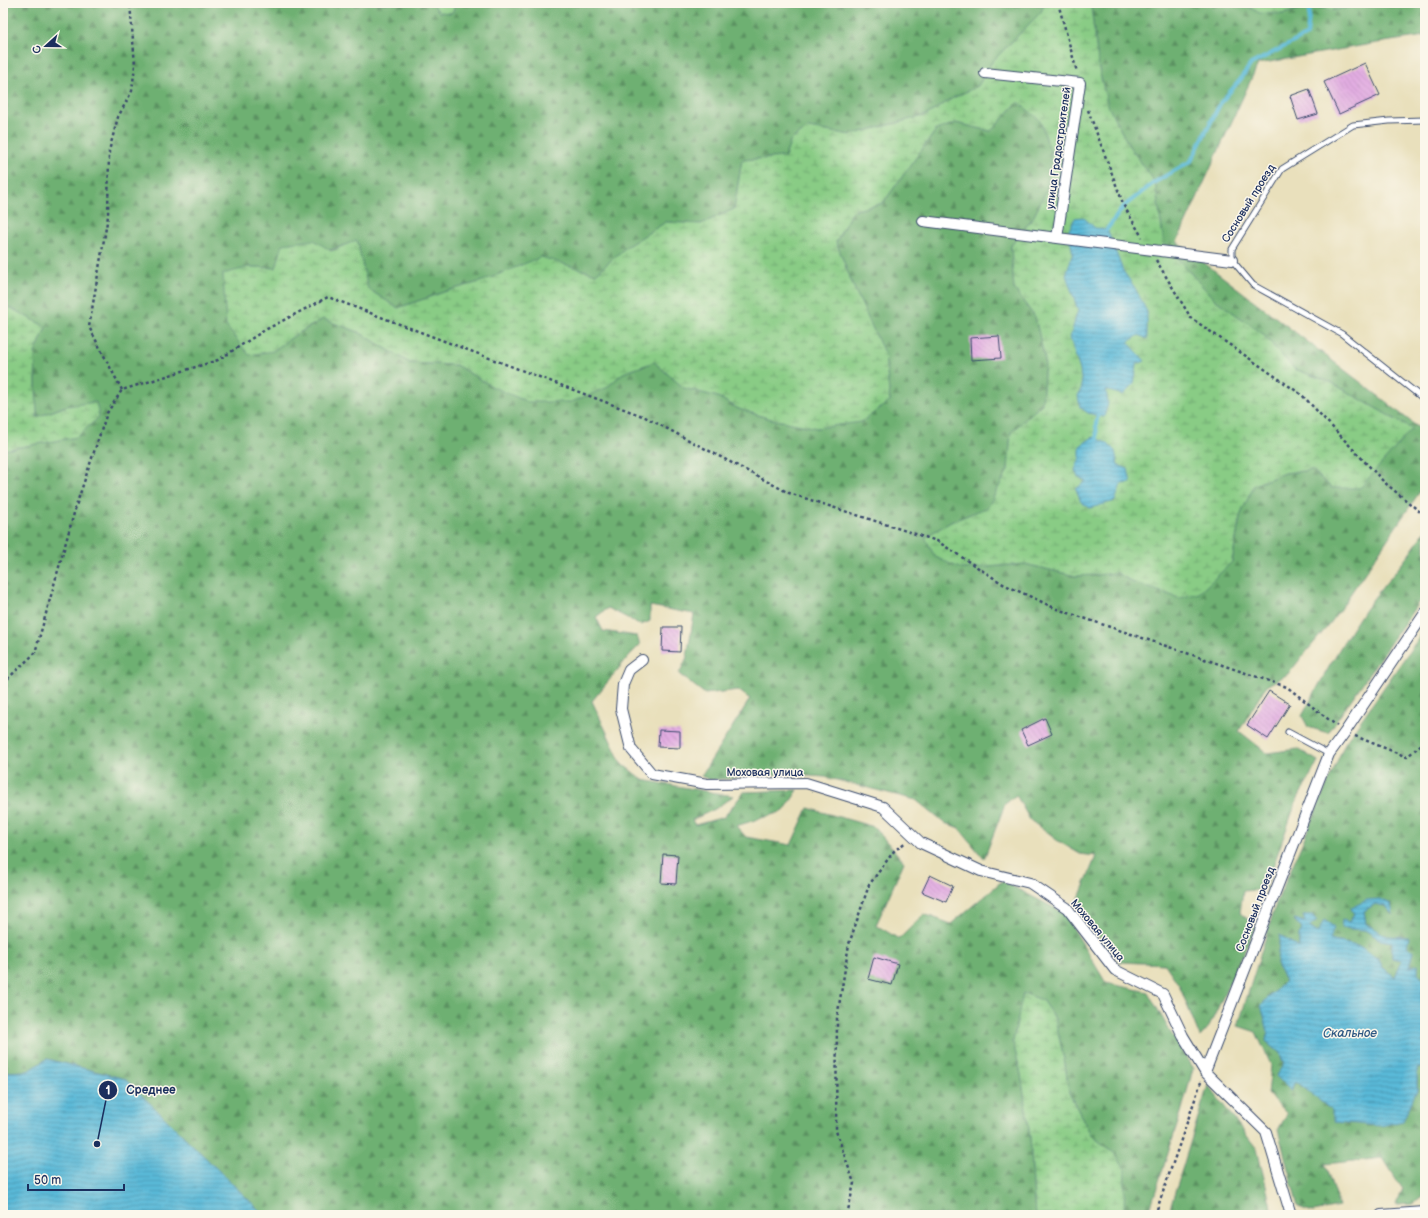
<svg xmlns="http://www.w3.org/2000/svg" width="1428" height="1218" font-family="'Balsamiq Sans',sans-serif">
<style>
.forest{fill:url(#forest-firs);stroke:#447068}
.wetland{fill:url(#wetland-marsh);stroke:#527e72}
.water{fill:url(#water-rules);stroke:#3a749b}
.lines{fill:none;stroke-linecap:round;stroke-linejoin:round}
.stream{stroke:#5ab9d8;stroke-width:4}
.building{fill:url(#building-back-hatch)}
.service-casing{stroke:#3a4a6c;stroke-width:7}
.minor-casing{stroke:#3a4a6c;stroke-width:12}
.path{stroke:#3a4a6c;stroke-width:2.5;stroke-dasharray:3 3;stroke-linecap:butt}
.service{stroke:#fff;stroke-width:5}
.minor{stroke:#fff;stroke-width:10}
.labels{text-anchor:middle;stroke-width:3;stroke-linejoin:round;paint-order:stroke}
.street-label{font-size:11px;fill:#1b2f5e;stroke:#fbf7ec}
.water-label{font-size:12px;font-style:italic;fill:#2e5883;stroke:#fbf7ec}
.leader{fill:none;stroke:#1b2f5e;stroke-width:1.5}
.callout-dot{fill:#1b2f5e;stroke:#fbf7ec;stroke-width:1.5}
.mark-label{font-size:12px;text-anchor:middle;font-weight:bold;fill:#fff}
.callout-label{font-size:12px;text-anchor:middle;font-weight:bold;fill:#1b2f5e;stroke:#fbf7ec;stroke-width:3;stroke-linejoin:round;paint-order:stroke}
</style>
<defs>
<pattern id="forest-firs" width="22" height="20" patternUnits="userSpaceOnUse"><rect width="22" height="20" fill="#6eb072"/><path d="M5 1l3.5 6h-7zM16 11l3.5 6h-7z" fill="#5a9061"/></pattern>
<pattern id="wetland-marsh" width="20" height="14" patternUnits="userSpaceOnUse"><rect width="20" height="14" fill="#89cc85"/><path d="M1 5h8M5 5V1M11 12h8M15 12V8" fill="none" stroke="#6fa670"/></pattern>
<pattern id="water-rules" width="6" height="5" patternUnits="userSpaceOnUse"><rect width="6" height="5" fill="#5ab9d8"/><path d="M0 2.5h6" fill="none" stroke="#4a97b2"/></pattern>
<pattern id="building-back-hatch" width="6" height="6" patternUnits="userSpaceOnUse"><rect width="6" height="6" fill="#e2ade1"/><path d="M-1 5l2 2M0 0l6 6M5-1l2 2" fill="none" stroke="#c195c3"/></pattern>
</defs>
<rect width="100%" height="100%" fill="#fbf7ec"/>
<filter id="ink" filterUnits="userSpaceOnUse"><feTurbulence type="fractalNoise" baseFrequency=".025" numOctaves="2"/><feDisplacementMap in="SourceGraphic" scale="8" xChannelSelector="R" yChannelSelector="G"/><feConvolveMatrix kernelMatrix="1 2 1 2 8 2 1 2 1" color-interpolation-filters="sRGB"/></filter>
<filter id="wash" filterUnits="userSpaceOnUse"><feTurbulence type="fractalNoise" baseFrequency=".012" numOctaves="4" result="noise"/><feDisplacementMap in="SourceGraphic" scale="16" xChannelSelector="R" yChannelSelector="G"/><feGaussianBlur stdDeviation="0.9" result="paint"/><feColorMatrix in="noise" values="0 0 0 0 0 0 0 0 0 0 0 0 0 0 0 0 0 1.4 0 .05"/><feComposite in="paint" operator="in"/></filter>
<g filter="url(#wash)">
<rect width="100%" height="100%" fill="#e9e0bc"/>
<path class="forest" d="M 3,3 L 432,3 L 439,12 L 451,13 L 456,3 L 1045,3 L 1041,12 L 992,62 L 978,86 L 953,98 L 927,115 L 851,135 L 808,128 L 791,140 L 785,157 L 742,160 L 734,209 L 701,224 L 666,222 L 626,247 L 596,274 L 579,269 L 480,282 L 447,291 L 398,308 L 368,289 L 357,241 L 276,268 L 250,267 L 273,351 L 295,335 L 323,319 L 359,332 L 410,363 L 456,365 L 493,387 L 606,388 L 623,373 L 654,362 L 684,388 L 718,397 L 739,409 L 771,419 L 817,428 L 890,401 L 885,356 L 854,288 L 836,242 L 852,211 L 883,203 L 936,130 L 956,123 L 991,131 L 1018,102 L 1040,120 L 1051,153 L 1047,189 L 1034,216 L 1011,246 L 1014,289 L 1035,317 L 1045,360 L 1042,404 L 1011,432 L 1008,470 L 988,507 L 951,522 L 925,537 L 962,569 L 1025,564 L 1076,576 L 1095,575 L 1117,573 L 1132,582 L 1232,562 L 1240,516 L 1254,485 L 1284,473 L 1312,470 L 1332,488 L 1412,429 L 1330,382 L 1294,369 L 1263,334 L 1214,299 L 1164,244 L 1155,182 L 1129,146 L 1108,106 L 1099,70 L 1091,7 L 1092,3 L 1245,3 L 1246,5 L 1283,14 L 1310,6 L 1334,10 L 1369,3 L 1395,4 L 1425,3 L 1425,36 L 1377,43 L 1258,64 L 1177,242 L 1385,401 L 1425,433 L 1425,484 L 1332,621 L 1288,674 L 1266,686 L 1239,731 L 1267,753 L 1298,749 L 1318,761 L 1296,802 L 1265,889 L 1243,891 L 1240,913 L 1256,926 L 1209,1027 L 1200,1037 L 1179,985 L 1165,964 L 1120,962 L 1075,908 L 1096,856 L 1080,854 L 1058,841 L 1030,820 L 1016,795 L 1005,804 L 984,859 L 958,827 L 944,823 L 916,800 L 825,777 L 781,774 L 710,780 L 701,776 L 750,699 L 738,690 L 705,694 L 679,674 L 687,657 L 694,614 L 650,606 L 650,621 L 641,625 L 608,608 L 596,617 L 603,631 L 637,636 L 640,645 L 629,656 L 592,701 L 621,763 L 643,780 L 733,796 L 715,809 L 692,820 L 695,825 L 724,817 L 744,792 L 798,790 L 784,811 L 736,826 L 746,837 L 791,845 L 808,808 L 874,827 L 904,862 L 876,925 L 899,939 L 924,914 L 951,924 L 1002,881 L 1064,913 L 1106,983 L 1148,992 L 1171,1033 L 1193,1069 L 1181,1113 L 1148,1215 L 1124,1215 L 1115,1154 L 1091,1135 L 1069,1093 L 1065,1064 L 1055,1019 L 1042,1000 L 1024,994 L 1013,1042 L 1021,1074 L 1030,1136 L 1035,1215 L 264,1215 L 125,1079 L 47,1059 L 28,1071 L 3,1072 L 3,450 L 76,437 L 66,406 L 37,417 L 35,353 L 46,327 L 3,304 Z
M 1425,530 L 1425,593 L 1328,733 L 1308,727 L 1302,716 C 1320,683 1338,649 1359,618 C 1380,587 1407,562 1425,530 Z
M 1425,629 L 1425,1001 L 1421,1001 L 1424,991 L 1417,973 L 1418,966 L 1409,967 L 1413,951 L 1366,924 L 1364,911 L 1375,904 L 1385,906 L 1392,915 L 1380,899 L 1351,908 L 1354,914 L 1349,922 L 1341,928 L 1365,930 L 1381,940 L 1392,942 L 1392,958 L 1402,960 L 1395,977 L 1382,967 L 1379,959 L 1370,954 L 1361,947 L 1330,940 L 1325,920 L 1318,934 L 1309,926 L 1317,921 L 1303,915 L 1306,922 L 1294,920 L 1302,929 L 1299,936 L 1299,948 L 1280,935 L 1277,964 L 1285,981 L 1262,1005 L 1268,1031 L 1266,1041 L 1280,1053 L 1291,1090 L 1296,1081 L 1330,1109 L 1417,1090 L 1417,1069 L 1425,1066 L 1425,1195 L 1413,1204 L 1396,1205 L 1402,1188 L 1383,1158 L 1325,1164 L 1339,1207 L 1313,1212 L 1298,1207 L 1278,1130 L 1287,1114 L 1268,1094 L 1271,1065 L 1256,1032 L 1238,1026 L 1276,904 L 1345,743 Z
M 1208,1085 L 1257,1149 L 1273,1215 L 1168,1215 Z"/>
<path class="wetland" d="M 432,3 L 456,3 L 452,13 L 439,12 Z
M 1045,3 L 1092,3 L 1091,7 L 1099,70 L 1108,106 L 1129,146 L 1155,182 L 1164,244 L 1214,299 L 1263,334 L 1294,369 L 1330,382 L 1412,429 L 1360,488 L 1332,488 L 1312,470 L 1284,473 L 1254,485 L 1240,516 L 1232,562 L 1199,593 L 1179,598 L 1132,582 L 1117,573 L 1095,575 L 1076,576 L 1025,564 L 962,569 L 935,557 L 925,537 L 951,522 L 988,507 L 1008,470 L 1011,432 L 1042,404 L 1045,360 L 1035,317 L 1014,289 L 1011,246 L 1034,216 L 1047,189 L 1051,153 L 1040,120 L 1018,102 L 991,131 L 956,123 L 936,130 L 883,203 L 852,211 L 836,242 L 854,288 L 885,355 L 890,401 L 861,422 L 817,428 L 771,419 L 739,409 L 718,397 L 684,388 L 654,362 L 623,373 L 606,388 L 571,402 L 528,402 L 493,387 L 456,365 L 410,363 L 359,332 L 323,319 L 295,335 L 273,351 L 249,355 L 226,326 L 223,274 L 250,267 L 276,268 L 283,244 L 314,240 L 331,251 L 357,240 L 368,289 L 398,308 L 447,291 L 480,282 L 541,257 L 596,274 L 626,247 L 666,222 L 701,224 L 734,209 L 742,160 L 785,157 L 791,140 L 808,128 L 851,135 L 927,115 L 953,98 L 978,86 L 992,62 L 1041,12 Z
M 1245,3 L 1369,3 L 1334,10 L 1310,6 L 1283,14 L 1259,13 L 1246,5 Z
M 3,304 L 46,327 L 35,353 L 37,417 L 67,406 L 96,402 L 99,417 L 77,437 L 3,450 Z
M 1023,993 L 1042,1000 L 1055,1019 L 1065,1064 L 1069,1093 L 1091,1135 L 1115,1154 L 1125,1168 L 1124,1215 L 1035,1215 L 1030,1136 L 1021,1074 L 1013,1042 Z"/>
<path class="water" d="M 1083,217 L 1095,228 L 1107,229 L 1123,271 L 1135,288 L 1147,312 L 1147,339 L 1139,335 L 1128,342 L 1145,361 L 1137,364 L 1134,384 L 1123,395 L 1106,390 L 1108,403 L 1104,417 L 1088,413 L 1080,407 L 1078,396 L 1082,387 L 1080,370 L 1070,338 L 1078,310 L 1066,275 L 1073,253 L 1068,232 L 1075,218 Z
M 1093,437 L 1107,443 L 1115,451 L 1118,465 L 1128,469 L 1131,483 L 1121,484 L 1115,501 L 1090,508 L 1081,502 L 1076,489 L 1086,481 L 1078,477 L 1075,470 L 1080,458 L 1080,446 Z
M 1380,899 L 1391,904 L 1393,915 L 1385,906 L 1375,904 L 1364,911 L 1366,924 L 1387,936 L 1409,937 L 1407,946 L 1413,951 L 1409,967 L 1418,965 L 1418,973 L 1424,980 L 1421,1001 L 1425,1001 L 1425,1038 L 1422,1042 L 1425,1043 L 1425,1066 L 1417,1069 L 1417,1090 L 1403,1121 L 1381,1126 L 1335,1122 L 1330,1109 L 1296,1081 L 1290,1090 L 1276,1076 L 1284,1064 L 1280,1053 L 1266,1041 L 1268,1031 L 1261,1005 L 1285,981 L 1277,964 L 1280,935 L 1299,948 L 1299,936 L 1302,929 L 1294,919 L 1305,922 L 1303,915 L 1312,915 L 1317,921 L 1309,927 L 1318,933 L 1324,920 L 1334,927 L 1330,940 L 1361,947 L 1370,954 L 1379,959 L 1382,967 L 1395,977 L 1402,960 L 1392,958 L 1392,942 L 1381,940 L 1365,930 L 1341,928 L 1342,920 L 1349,922 L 1354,914 L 1351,908 L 1367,900 Z
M 47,1059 L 125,1079 L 264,1215 L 3,1215 L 3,1072 L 28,1071 Z"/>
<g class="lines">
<path class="stream" d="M 1310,3 L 1311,6 L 1316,3
M 1107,229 L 1124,206 L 1155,182 L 1191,161 L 1221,102 L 1240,80 L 1251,64 L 1307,35 L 1310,6
M 1097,439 L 1096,424 L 1098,415"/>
</g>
<g id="blocks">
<path class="building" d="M 1365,63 L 1380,95 L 1339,114 L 1324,82 Z
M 1309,89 L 1318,114 L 1298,120 L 1290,96 Z
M 999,336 L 1001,358 L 971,360 L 970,338 Z
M 663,627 L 681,627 L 680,652 L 662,651 Z
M 1269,691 L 1290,704 L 1268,739 L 1247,725 Z
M 1045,718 L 1052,734 L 1028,745 L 1021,730 Z
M 659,730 L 680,731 L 680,748 L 658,747 Z
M 663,854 L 678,855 L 676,884 L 661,883 Z
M 930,875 L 953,886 L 946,902 L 922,892 Z
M 874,957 L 898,964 L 892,985 L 868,979 Z"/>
</g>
</g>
<g filter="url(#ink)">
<use href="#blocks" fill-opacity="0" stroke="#3a4a6c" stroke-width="1"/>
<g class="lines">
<g class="service-casing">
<path id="service" d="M 1425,120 L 1389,121 L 1353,125 L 1282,169 L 1232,249 L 1232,260 L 1253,285 L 1342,334 L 1425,400
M 1288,732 L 1329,754"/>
</g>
<g class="minor-casing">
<path id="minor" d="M 985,73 L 1080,83 L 1057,238
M 923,221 L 1232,260
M 642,660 L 629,670 L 623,684 L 621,709 L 631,749 L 652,774 L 707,784 L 806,783 L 883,807 L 921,843 L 981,871 L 1030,883 L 1067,908 L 1115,970 L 1163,994 L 1183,1036 L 1205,1072 L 1266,1132 L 1291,1215
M 1205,1072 L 1329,754 L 1345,732 L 1425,613
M 1381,1215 L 1425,1212"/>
</g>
<path class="path" d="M 1058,3 L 1077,72
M 1088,110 L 1124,206 L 1142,237
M 1156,260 L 1191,318 L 1302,395 L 1384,482 L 1425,516
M 122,390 L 89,327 L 108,216 L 109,151 L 118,117 L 132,91 L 135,65 L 130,3
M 3,683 L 35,653 L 76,506 L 107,413 L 122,390 L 218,360 L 265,330 L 328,297 L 645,417 L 789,493 L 937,541 L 1003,584 L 1057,609 L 1287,687 L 1337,726
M 1355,736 L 1407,757 L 1425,741
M 847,1215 L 854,1183 L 836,1131 L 837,1018 L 849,944 L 869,885 L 894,851 L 906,842
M 1155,1215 L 1201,1082"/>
<use href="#service" class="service"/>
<use href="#minor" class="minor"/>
</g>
</g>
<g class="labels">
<g class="street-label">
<text transform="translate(1058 148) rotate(-82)" y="4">улица Градостроителей</text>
<text transform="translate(1248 203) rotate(-58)" y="4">Сосновый проезд</text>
<text x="765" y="776">Моховая улица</text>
<text transform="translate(1255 909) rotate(-69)" y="4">Сосновый проезд</text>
<text transform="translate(1098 930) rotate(50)" y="4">Моховая улица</text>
</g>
<g class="water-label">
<text x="1350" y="1037">Скальное</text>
</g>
</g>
<path class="leader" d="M97 1144L108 1090"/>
<g class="callout-dot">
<circle cx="97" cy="1144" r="4"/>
<circle cx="108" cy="1090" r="10"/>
</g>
<g class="mark-label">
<text x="108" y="1094">1</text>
</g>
<g class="callout-label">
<text x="151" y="1094">Среднее</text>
</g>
<rect width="1428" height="1218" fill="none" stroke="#fbf7ec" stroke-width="16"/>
<g transform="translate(46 46) rotate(249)" stroke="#fbf7ec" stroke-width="3" paint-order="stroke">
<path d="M0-3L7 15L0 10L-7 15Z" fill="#1b2f5e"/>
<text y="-6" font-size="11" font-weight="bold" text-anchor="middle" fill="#1b2f5e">С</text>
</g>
<path d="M28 1184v6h96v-6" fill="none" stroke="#1b2f5e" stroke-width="2"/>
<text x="34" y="1184" font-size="12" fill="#1b2f5e" stroke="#fbf7ec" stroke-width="3" paint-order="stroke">50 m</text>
</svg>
